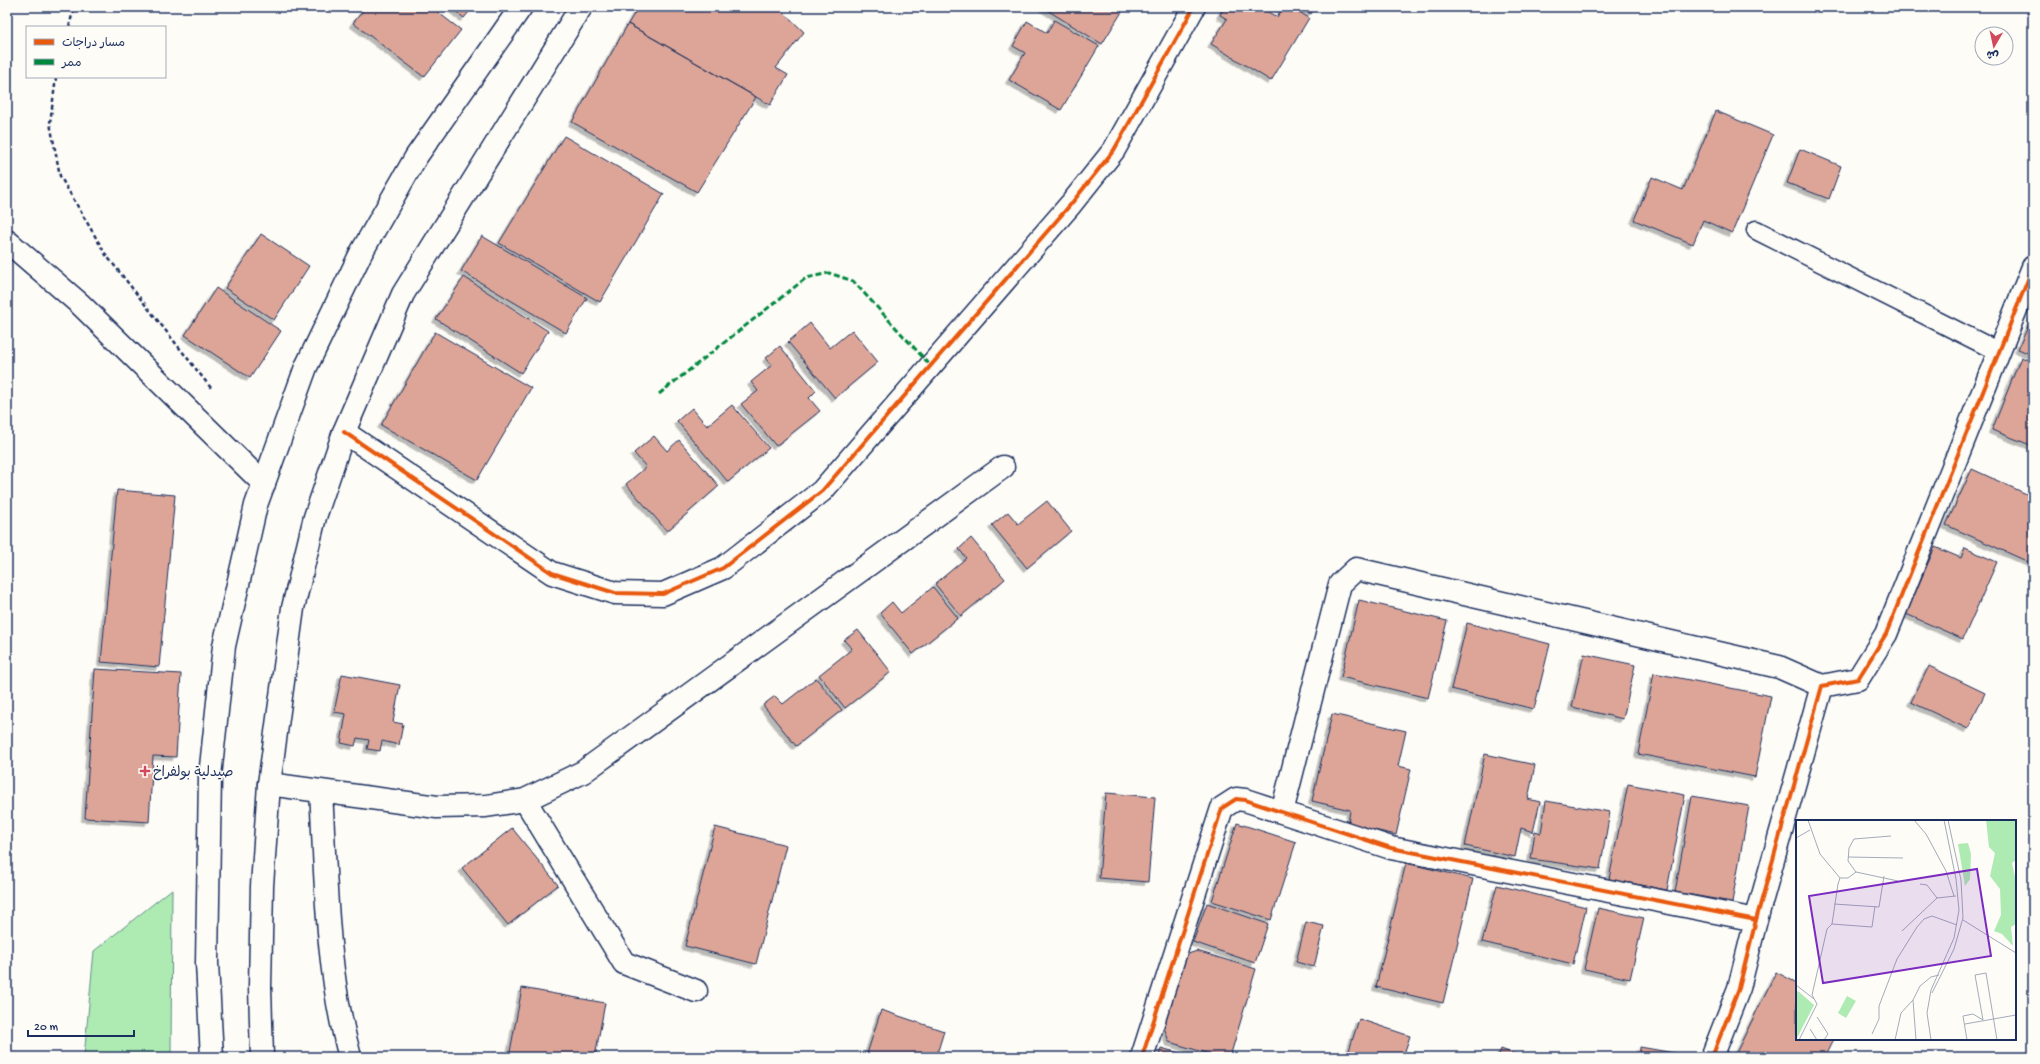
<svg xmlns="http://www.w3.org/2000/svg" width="2040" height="1064" font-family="'Gochi Hand','Playpen Sans Arabic',sans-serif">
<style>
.green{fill:#aeebb2;stroke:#648d88}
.building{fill:#dda597;stroke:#1b2f5e;filter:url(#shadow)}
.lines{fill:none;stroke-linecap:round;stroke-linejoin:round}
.lane-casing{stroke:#1b2f5e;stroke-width:21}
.street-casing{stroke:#1b2f5e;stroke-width:25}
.secondary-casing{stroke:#1b2f5e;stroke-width:25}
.path{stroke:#1b2f5e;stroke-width:2.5;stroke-dasharray:4 3;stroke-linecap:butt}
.lane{stroke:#fdfcf7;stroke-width:18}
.street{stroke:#fdfcf7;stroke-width:22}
.secondary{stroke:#fdfcf7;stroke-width:22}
.quiet{stroke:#00873e;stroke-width:3;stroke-dasharray:6 3;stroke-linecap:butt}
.cycleway-casing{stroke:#fdfcf7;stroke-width:6}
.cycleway{stroke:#e8590c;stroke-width:4}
.poi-dot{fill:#d1495b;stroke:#fdfcf7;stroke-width:1.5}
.labels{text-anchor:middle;stroke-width:3;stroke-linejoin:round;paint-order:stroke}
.poi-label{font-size:14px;fill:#1b2f5e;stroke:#fdfcf7;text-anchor:start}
.inset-road{fill:none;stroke:#a3aaba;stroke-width:1}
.view{fill:#7b2cbf;fill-opacity:0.15;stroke:#7b2cbf;stroke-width:2}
.inset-edge{fill:none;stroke:#1b2f5e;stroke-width:2}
</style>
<defs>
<filter id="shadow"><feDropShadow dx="-3.5" dy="3.5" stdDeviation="0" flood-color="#0004"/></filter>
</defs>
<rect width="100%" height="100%" fill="#fdfcf7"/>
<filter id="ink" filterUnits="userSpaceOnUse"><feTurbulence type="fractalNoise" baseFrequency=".025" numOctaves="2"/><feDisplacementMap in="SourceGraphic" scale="8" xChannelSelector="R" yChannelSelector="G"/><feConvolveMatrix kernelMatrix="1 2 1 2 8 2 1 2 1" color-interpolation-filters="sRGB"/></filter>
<g filter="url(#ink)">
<path class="green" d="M 172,889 L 171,1057 L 84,1057 L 94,951 Z"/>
<path class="building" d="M 366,7 L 431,7 L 461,30 L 424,77 L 353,23 Z
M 450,7 L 473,7 L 464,18 Z
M 638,7 L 665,7 L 674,12 L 678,7 L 743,7 L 741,11 L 780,9 L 804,32 L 776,68 L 788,75 L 770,105 L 628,24 Z
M 1042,7 L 1125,7 L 1102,44 Z
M 1224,7 L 1259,7 L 1277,17 L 1283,7 L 1291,7 L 1309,18 L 1271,81 L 1211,44 L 1227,19 L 1220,15 Z
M 1298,7 L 1315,7 L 1311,14 Z
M 1054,20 L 1099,46 L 1061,110 L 1009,80 L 1025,53 L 1013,46 L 1027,21 L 1047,33 Z
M 628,24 L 756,97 L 697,192 L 572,122 Z
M 1716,111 L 1773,135 L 1732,233 L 1703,220 L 1693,244 L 1634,220 L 1652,177 L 1683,190 Z
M 564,136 L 664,194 L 600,302 L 499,243 Z
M 1800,149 L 1841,166 L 1829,199 L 1787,183 Z
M 261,234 L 309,266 L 274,320 L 225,288 Z
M 482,236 L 587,298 L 566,333 L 461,271 Z
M 464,277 L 548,331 L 521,373 L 436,319 Z
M 216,288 L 281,331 L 250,378 L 185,335 Z
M 2033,315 L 2033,355 L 2018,349 Z
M 810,323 L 830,348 L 852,330 L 878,362 L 835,398 L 788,342 Z
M 435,332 L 531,388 L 477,480 L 381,425 Z
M 780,346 L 816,391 L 809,398 L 820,411 L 776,446 L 741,404 L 758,391 L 751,382 L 772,365 L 766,358 Z
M 2021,357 L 2033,362 L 2033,446 L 1992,430 Z
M 732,405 L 769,448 L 728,482 L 677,421 L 692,408 L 707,426 Z
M 654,436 L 667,451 L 679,440 L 719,486 L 667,531 L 626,484 L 646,467 L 634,453 Z
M 1972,469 L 2033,497 L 2033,564 L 1946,525 Z
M 117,490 L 175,495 L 159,667 L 101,662 Z
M 1047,501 L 1071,531 L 1027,568 L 992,525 L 1008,512 L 1018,524 Z
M 971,538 L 1005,579 L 961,616 L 935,584 L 966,558 L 959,549 Z
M 1935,547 L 1961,558 L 1965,548 L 1997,562 L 1963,639 L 1906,614 Z
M 933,587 L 958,618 L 913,654 L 880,613 L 892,602 L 901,613 Z
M 1359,600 L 1447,621 L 1428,698 L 1341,677 Z
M 1467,623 L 1550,644 L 1534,709 L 1451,689 Z
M 858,630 L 891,672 L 845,708 L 819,675 L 852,649 L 844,640 Z
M 1584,654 L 1635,665 L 1623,719 L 1572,707 Z
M 1929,666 L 1985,693 L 1968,729 L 1911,702 Z
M 95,669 L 181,674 L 176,757 L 153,756 L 149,822 L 85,818 Z
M 1654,673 L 1771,696 L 1755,777 L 1638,754 Z
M 342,674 L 400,685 L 393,722 L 403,724 L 399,745 L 382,741 L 380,751 L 367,749 L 369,740 L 357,738 L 355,746 L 341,743 L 346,714 L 334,712 Z
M 816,678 L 842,710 L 796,746 L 763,705 L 775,696 L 783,704 Z
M 1332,714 L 1406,731 L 1398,766 L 1411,769 L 1396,835 L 1348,824 L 1350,810 L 1312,801 Z
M 1485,754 L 1535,765 L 1528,799 L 1540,802 L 1533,832 L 1521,828 L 1515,857 L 1465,846 Z
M 1628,784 L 1685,795 L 1667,890 L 1609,879 Z
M 1106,793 L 1155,797 L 1148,882 L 1099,878 Z
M 1692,796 L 1749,806 L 1732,902 L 1675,892 Z
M 1546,801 L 1610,812 L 1600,869 L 1531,859 L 1535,831 L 1541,833 Z
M 1237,823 L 1296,842 L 1271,920 L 1212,901 Z
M 715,827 L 786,845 L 756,964 L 685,946 Z
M 512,828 L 558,885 L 508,925 L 462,868 Z
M 1406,863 L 1473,879 L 1443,1003 L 1376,987 Z
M 1497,885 L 1586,907 L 1573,964 L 1482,942 Z
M 1207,903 L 1268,924 L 1255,963 L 1193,942 Z
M 1598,908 L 1644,918 L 1630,979 L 1584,969 Z
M 1306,922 L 1324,926 L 1314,967 L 1296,962 Z
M 1197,951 L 1256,969 L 1230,1057 L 1220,1057 L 1169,1042 L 1164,1027 L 1185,955 Z
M 1776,972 L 1797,983 L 1797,1039 L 1834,1039 L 1825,1057 L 1734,1057 Z
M 522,988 L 605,1003 L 595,1057 L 509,1057 Z
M 881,1010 L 944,1031 L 936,1057 L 866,1057 Z
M 1359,1019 L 1410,1036 L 1403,1057 L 1347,1057 Z
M 1640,1047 L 1680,1054 L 1679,1057 L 1639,1057 Z
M 1161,1048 L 1194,1057 L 1159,1057 Z
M 1501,1049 L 1522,1057 L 1498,1057 Z"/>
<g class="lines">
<g class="lane-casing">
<path id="lane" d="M 1756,230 L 1999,352"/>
</g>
<g class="street-casing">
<path id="street" d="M 7,241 L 80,304 L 264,484
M 344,432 L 552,573 L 615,593 L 663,594 L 723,568 L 822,491 L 1071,204 L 1114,150 L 1194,7
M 269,784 L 437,807 L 486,806 L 525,800 L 583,772 L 1003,467
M 321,791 C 326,880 326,971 350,1057
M 525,800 L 624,963 L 696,991
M 1282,812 L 1340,584 L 1356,569 L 1779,667 L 1822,686
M 1142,1057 L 1222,808 L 1236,799 L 1245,800 L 1391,848 L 1756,920
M 1712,1057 L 1739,988 L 1756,920 L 1822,686 L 1858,679 L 1886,634 L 2033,267"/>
</g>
<g class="secondary-casing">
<path id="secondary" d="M 212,1057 L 207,963 L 210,776 L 224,646 L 256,505 L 306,367 L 361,253 L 416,157 L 521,7
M 262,1057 L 260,987 L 262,886 L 269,784 L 293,608 L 315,517 L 344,432 L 403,294 L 581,7"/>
</g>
<path class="path" d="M 69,27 L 74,7
M 56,77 L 50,123 L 60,176 L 106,255 L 211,388"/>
<use href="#lane" class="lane"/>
<use href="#street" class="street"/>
<use href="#secondary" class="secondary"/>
<path class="quiet" d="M 659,394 L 806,278 L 829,273 L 853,281 L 931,366"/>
<g class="cycleway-casing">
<path id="cycleway" d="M 344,432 L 552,573 L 615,593 L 663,594 L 723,568 L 822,491 L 1071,204 L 1114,150 L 1194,7
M 1142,1057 L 1222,808 L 1236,799 L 1245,800 L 1391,848 L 1756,920
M 1712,1057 L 1739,988 L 1756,920 L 1822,686 L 1858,679 L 1886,634 L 2033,267"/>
</g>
<use href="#cycleway" class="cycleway"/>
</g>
</g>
<path class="poi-dot" d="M143 765h4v4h4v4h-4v4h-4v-4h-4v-4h4z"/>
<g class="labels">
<g class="poi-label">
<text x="153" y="776">صيدلية بولفراخ</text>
</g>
</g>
<g transform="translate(1796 820)">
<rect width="220" height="220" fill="#fdfcf7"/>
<path d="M 190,0 L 220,0 L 220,40 L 216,43 L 220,61 L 220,104 L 215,107 L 217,126 L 206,114 L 198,111 L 205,95 L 204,69 L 194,56 L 199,33 L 193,27 ZM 172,23 L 175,34 L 174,59 L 169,66 L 162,24 ZM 2,171 L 18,185 L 0,220 L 0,173 ZM 51,176 L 60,181 L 50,198 L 42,193 Z" fill="#aeebb2"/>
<path class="inset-road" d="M 12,0 L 24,34 L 44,58M 118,0 L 130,14 L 150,51 L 158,76M 0,18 L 14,10M 52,37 L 107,38M 60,52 L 102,61M 124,64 L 131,65 L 141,78M 38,84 L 83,87 L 88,56M 167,100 L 220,133M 36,104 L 76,107 L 79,86M 106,111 L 141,78 L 160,76M 0,165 L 18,179M 136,173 L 158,129 L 167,98 L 165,60 L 152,0M 117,180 L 120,220M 21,197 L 32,214 L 28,220M 187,200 L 179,155 L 190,153 L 201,220M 169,204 L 220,195M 14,209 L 21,220M 76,214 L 83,199 L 83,186 L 101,139 L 121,107 L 128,99 L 136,96 L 161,105M 3,220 L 21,184 L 16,175 L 31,109 L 36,104 L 42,64 L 44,58 L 52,58 L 60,52 L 52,41 L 53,28 L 58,19 L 95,16M 99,220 L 105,193 L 117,180 L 124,166 L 135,157 L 143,155M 135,220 L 131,193 L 135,170 L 158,118 L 163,90 L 160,59 L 148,0M 171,220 L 167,196 L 177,194 L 187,200"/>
<path class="view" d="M 181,49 L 195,136 L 27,163 L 13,76 Z"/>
<rect width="220" height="220" class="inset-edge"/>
</g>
<rect width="2040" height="1064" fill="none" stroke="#fdfcf7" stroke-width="24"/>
<rect x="12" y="12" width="2016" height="1040" fill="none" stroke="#1b2f5e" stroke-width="1.5" filter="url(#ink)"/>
<rect x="26" y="26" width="140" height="52" fill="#fdfcf7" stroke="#a3aaba"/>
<rect x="34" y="39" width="20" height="6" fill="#e8590c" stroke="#a3aaba"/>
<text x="62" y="46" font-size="12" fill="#1b2f5e">مسار دراجات</text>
<rect x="34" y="59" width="20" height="6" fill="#00873e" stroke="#a3aaba"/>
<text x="62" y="66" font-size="12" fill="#1b2f5e">ممر</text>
<g transform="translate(1994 46) rotate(189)"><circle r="19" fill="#fdfcf7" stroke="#a3aaba"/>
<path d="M0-3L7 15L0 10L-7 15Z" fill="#d1495b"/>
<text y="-6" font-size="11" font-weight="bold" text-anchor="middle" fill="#1b2f5e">ش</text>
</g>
<path d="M28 1030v6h106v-6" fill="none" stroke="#1b2f5e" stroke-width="2"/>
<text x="34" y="1030" font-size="12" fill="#1b2f5e" stroke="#fdfcf7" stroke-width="3" paint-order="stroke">20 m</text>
</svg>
